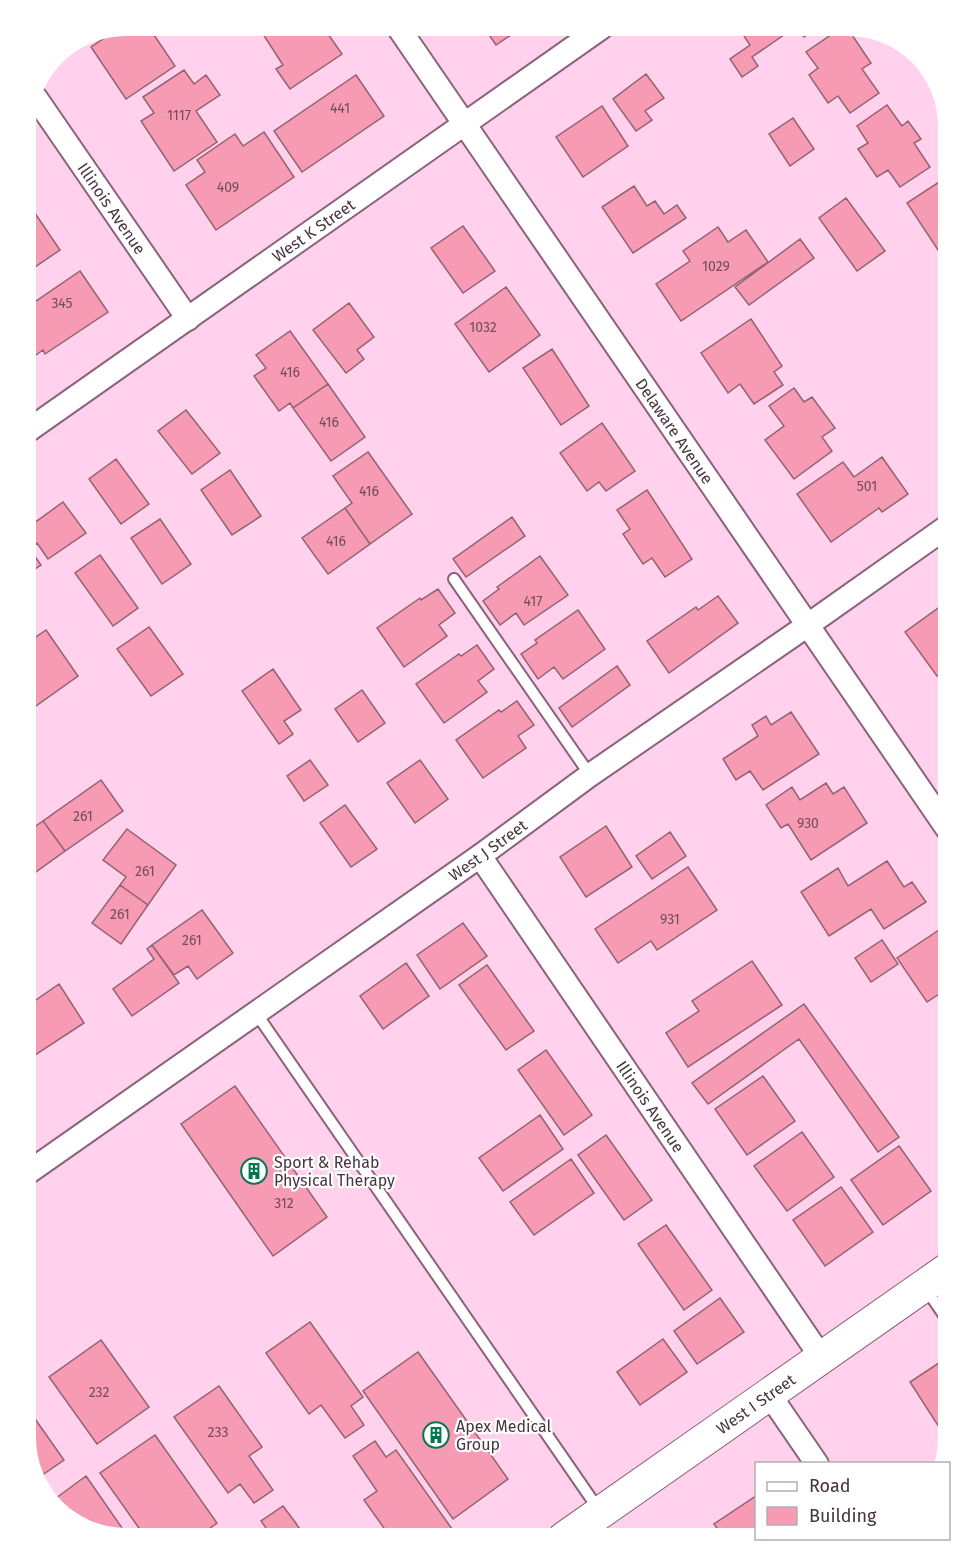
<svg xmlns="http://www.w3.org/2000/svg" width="974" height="1564" font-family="'Fira Sans',sans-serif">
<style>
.building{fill:#f79ab3;stroke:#91636f;stroke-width:1.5}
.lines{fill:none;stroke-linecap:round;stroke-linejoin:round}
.lane-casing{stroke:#8b627b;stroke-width:14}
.street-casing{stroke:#8b627b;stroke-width:26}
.secondary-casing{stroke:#8b627b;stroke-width:34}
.lane{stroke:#fff;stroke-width:10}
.street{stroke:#fff;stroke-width:22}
.secondary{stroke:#fff;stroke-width:32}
.labels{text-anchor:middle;stroke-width:4.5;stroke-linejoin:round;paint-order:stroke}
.number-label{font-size:14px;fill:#724e5c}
.street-label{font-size:16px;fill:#46343f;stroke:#fff}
.poi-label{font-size:16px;fill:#46343f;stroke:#fff;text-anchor:start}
</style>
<rect width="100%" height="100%" fill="#ffd1ec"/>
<path class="building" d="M 797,26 L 821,26 L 804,37 Z
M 797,26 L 752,57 L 758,66 L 742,77 L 730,59 L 750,45 L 738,27 Z
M 844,26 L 846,26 L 871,63 L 862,69 L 879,93 L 850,113 L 838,96 L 828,103 L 809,75 L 818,68 L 806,52 Z
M 485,29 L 520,29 L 496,45 Z
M 261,31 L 326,31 L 342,54 L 290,89 L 276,69 L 283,65 Z
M 152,32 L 175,66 L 126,99 L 91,47 L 112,33 Z
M 184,70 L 194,84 L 206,75 L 220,95 L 196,111 L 217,142 L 174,171 L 141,121 L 154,113 L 143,97 Z
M 646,74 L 664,98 L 645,111 L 652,120 L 636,131 L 613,99 Z
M 356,75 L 384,116 L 302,172 L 274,131 Z
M 887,105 L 902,126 L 908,121 L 921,139 L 914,143 L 930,167 L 900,187 L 888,170 L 877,177 L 858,149 L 868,143 L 857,126 Z
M 602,106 L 628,146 L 583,177 L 556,137 Z
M 793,118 L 814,149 L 790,166 L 769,134 Z
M 264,132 L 294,177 L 216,230 L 186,185 L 205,172 L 197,160 L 235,134 L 243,146 Z
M 942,180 L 948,190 L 948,265 L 907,203 Z
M 634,186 L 647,206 L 655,201 L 664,214 L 677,205 L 686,218 L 633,253 L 602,207 Z
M 846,198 L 885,251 L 857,271 L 819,218 Z
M 26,200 L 60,250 L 26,273 Z
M 463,226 L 495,271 L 463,293 L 431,248 Z
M 718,227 L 728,242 L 746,230 L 768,262 L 681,321 L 656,284 L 690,261 L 683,251 Z
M 800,239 L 814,258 L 749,305 L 735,287 Z
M 80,271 L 108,312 L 45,354 L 43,350 L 26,362 L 26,308 Z
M 948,276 L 948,293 L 941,281 Z
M 506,287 L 540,335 L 489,372 L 455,324 Z
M 349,303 L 374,337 L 357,350 L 364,359 L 346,373 L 313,330 Z
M 751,319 L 782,366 L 774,372 L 783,385 L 754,404 L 740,384 L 728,393 L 701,353 Z
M 290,331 L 328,384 L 293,408 L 290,403 L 279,411 L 254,376 L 266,368 L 256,355 Z
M 552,349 L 589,406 L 561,425 L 523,368 Z
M 328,384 L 365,437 L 331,461 L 293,408 Z
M 794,388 L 804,402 L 812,397 L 835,428 L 822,437 L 832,451 L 794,479 L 765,440 L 784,426 L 769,406 Z
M 186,410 L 220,453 L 192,474 L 158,431 Z
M 602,423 L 635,471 L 606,491 L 599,482 L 587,491 L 560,453 Z
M 368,452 L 412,514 L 370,544 L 345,508 L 352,503 L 333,476 Z
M 882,457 L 908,494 L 882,512 L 879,508 L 831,542 L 797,494 L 843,462 L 854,477 Z
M 116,459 L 149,504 L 121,524 L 89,479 Z
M 230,470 L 261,516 L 232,535 L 201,490 Z
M 647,490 L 692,559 L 665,577 L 652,558 L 643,564 L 623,534 L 630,529 L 617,510 Z
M 63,502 L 86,533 L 48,559 L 37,543 L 29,548 L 41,565 L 26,575 L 26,529 Z
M 345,508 L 370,544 L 328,574 L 302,538 Z
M 512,517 L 525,536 L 466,577 L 453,559 Z
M 160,519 L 191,564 L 162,584 L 131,538 Z
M 100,555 L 138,608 L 113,626 L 75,573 Z
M 540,556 L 568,595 L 524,625 L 516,613 L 500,625 L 483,601 L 499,589 L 497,587 Z
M 438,589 L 455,613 L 439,625 L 447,636 L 404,667 L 377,628 L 420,598 L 421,600 Z
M 718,596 L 738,623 L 669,673 L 647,641 L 696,607 L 698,610 Z
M 948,601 L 948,668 L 937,676 L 905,632 Z
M 578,610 L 605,649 L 563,679 L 554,667 L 538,679 L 521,654 L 537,643 L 535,640 Z
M 149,627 L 183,674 L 151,696 L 117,649 Z
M 46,630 L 78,676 L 26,713 L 26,644 Z
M 477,645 L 494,669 L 478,681 L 487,692 L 444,723 L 416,684 L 459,654 L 461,656 Z
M 617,666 L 630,685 L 572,727 L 559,708 Z
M 273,669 L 301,710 L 284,721 L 293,734 L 279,744 L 242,691 Z
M 362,690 L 385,723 L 358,742 L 335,709 Z
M 517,701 L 534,725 L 518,736 L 526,748 L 483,778 L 456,740 L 499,710 L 501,712 Z
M 791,712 L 819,754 L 763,790 L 750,771 L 736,780 L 723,759 L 758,736 L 752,725 L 766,716 L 771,725 Z
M 310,760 L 328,785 L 304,801 L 287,776 Z
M 420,760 L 448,799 L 415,823 L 387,783 Z
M 101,780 L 123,811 L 65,851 L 43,821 Z
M 826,783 L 833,794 L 844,787 L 867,823 L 811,860 L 788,824 L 781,828 L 766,805 L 792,787 L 800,800 Z
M 345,805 L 377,849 L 351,867 L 320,823 Z
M 43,821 L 65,851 L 26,879 L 26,833 Z
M 606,826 L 632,867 L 586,897 L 560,857 Z
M 127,829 L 176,865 L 148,905 L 120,885 L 126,877 L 103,860 Z
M 670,832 L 686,856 L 652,879 L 636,856 Z
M 887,861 L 904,887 L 912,882 L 926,902 L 884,929 L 871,909 L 829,936 L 801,892 L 838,868 L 848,886 Z
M 688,867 L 717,910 L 657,950 L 651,941 L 618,963 L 595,929 Z
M 120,885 L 148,905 L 121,944 L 92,923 Z
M 202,910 L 233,953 L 197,979 L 188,966 L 174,975 L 152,945 Z
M 463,923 L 487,956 L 440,989 L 417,955 Z
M 942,928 L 948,937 L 948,988 L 927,1002 L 897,958 Z
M 882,940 L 898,964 L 871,982 L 855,958 Z
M 152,945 L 179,983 L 132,1016 L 113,989 L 154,959 L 147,949 Z
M 752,961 L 782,1005 L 688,1067 L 666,1033 L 699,1011 L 692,1001 Z
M 406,963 L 429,996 L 383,1029 L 360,996 Z
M 487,965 L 534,1031 L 506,1050 L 459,985 Z
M 59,984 L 84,1023 L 29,1059 L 26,1054 L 26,1007 Z
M 804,1004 L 899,1137 L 878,1152 L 799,1039 L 708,1104 L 692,1083 Z
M 546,1050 L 592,1115 L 564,1135 L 518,1070 Z
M 763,1076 L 795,1121 L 747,1155 L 715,1109 Z
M 235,1086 L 327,1217 L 273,1256 L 181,1124 Z
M 540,1115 L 563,1149 L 503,1191 L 479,1158 Z
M 802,1132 L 834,1177 L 787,1211 L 754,1166 Z
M 606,1135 L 652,1200 L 624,1220 L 578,1155 Z
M 899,1146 L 931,1191 L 883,1225 L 851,1180 Z
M 571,1159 L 594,1193 L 534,1235 L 510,1202 Z
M 841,1187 L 873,1232 L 825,1266 L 793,1220 Z
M 666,1225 L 712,1290 L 684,1310 L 638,1244 Z
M 720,1298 L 744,1332 L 697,1364 L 674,1331 Z
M 310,1322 L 363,1397 L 351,1406 L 364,1425 L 345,1438 L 321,1405 L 309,1414 L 266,1353 Z
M 663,1339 L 687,1372 L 640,1405 L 617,1372 Z
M 101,1340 L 149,1407 L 97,1444 L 49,1377 Z
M 418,1352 L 508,1479 L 453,1519 L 363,1391 Z
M 948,1357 L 948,1441 L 910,1382 Z
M 219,1386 L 262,1447 L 249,1456 L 273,1490 L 254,1503 L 240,1484 L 228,1493 L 174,1417 Z
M 26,1406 L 64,1460 L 35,1480 L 26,1438 Z
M 155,1435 L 217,1523 L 197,1538 L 146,1538 L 100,1473 Z
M 375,1441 L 386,1457 L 396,1450 L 452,1529 L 438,1538 L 391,1538 L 364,1500 L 377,1491 L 353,1456 Z
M 86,1476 L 129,1538 L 120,1538 L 71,1522 L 52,1501 Z
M 756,1496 L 756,1538 L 724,1538 L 714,1524 Z
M 283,1506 L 295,1522 L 306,1538 L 273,1538 L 261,1521 Z
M 321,1531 L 326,1538 L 311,1538 Z"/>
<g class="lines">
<g class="lane-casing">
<path id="lane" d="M 454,579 L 590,775
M 256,1013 L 599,1510
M 926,1289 L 948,1321"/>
</g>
<g class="street-casing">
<g id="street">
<path id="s1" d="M 400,30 L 948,830"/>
<path id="s2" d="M 36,98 L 188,319"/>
<path id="s3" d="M 26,432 L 601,28"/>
<path id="s4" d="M 480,856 L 821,1357"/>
<path id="s5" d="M 26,1174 L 480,856 L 590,775 L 808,625 L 948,526"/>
<path d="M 769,1394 L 817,1464"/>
</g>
</g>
<g class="secondary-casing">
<g id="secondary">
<path id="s6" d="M 564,1538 L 948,1269"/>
</g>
</g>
<use href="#lane" class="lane"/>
<use href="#street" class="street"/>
<use href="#secondary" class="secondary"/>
</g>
<defs>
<g id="building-ring" transform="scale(1.35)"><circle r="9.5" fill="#fff" stroke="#047650" stroke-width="1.5"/><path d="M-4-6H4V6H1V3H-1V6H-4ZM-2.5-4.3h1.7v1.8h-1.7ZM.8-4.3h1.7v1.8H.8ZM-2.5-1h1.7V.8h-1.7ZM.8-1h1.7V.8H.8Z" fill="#047650"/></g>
</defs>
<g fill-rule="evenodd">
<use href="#building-ring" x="254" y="1171"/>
<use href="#building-ring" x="436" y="1435"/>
</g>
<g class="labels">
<g class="number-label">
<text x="340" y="113">441</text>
<text x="179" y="120">1117</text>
<text x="228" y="192">409</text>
<text x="716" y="271">1029</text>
<text x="62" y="308">345</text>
<text x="483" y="332">1032</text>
<text x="290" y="377">416</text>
<text x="329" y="427">416</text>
<text x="867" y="491">501</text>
<text x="369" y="496">416</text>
<text x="336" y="546">416</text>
<text x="533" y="606">417</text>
<text x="83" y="821">261</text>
<text x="808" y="828">930</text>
<text x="145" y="876">261</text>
<text x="120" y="919">261</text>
<text x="670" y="924">931</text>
<text x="192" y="945">261</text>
<text x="284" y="1208">312</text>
<text x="99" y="1397">232</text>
<text x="218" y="1437">233</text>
</g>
<g class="street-label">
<text dy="6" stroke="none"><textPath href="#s2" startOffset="134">Illinois Avenue</textPath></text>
<text dy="6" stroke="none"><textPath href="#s3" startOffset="351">West K Street</textPath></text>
<text dy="6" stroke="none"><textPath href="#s1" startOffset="486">Delaware Avenue</textPath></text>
<text dy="6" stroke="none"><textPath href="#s5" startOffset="564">West J Street</textPath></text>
<text dy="6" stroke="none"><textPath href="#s4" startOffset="303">Illinois Avenue</textPath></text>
<text dy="6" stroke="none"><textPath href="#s6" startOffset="234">West I Street</textPath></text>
</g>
<g class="poi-label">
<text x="274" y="1168">Sport &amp; Rehab<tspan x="274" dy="18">Physical Therapy</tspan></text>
<text x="456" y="1432">Apex Medical<tspan x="456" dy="18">Group</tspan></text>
</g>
</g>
<path d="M0 0H974V1564H0ZM126 36H848A90 90 0 0 1 938 126V1438A90 90 0 0 1 848 1528H126A90 90 0 0 1 36 1438V126A90 90 0 0 1 126 36Z" fill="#fff" fill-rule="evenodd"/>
<rect x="755" y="1462" width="195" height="78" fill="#ffffff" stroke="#b5aeb2" stroke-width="1.5"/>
<rect x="767" y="1482" width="30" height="9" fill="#ffffff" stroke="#b5aeb2" stroke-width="1.5"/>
<text x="809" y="1492" font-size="18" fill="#46343f">Road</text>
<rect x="767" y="1507" width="30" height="18" fill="#f79ab3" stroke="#b5aeb2" stroke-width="1.5"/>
<text x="809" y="1522" font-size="18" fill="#46343f">Building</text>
</svg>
